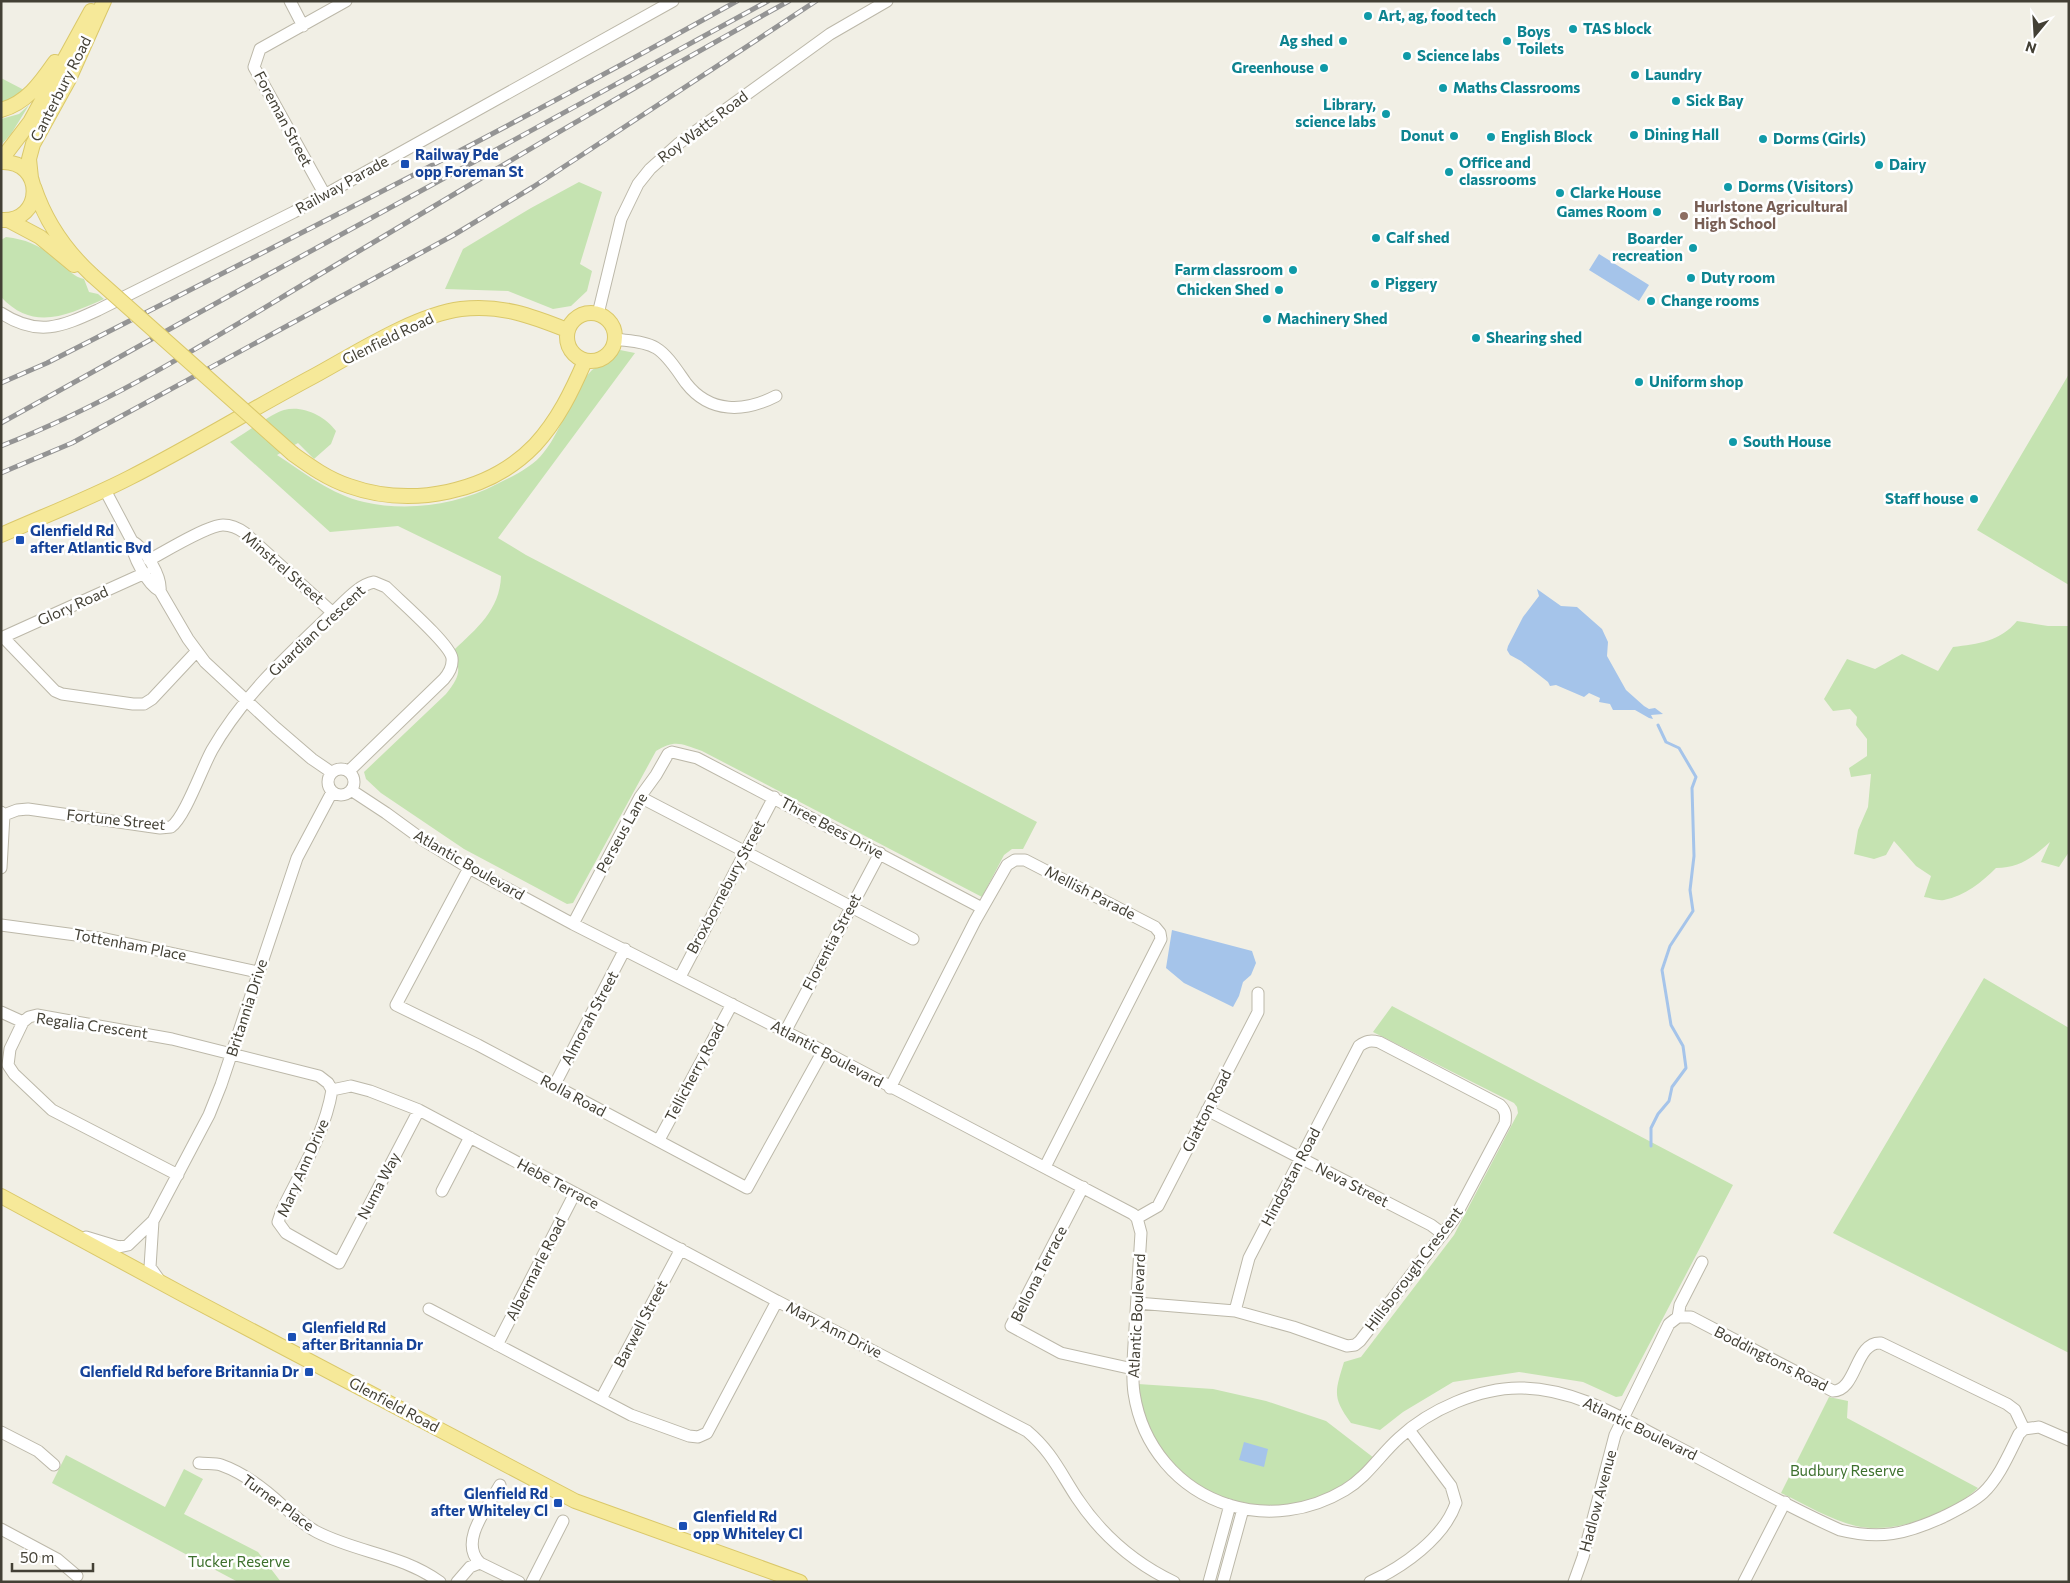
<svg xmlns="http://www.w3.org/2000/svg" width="2070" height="1583" font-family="Commissioner,sans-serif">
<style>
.green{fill:#c5e3b1}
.water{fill:#a5c4ea}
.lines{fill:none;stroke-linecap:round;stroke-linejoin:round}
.stream{stroke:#a5c4ea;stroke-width:3}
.minor-casing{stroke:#bcb8a9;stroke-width:13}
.major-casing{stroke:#dac86a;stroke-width:16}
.minor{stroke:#fff;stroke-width:11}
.major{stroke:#f6e999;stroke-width:14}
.rail-casing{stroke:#949494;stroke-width:5}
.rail{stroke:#fff;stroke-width:3;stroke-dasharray:9;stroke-linecap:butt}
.major-bridge-casing{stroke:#dac86a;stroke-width:16;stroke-linecap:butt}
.major-bridge{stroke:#f6e999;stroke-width:14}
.culture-dot{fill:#0f9aa8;stroke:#fff;stroke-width:2}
.transit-dot{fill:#1a4fb4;stroke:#fff;stroke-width:2}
.education-dot{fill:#8d6e63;stroke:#fff;stroke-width:2}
.labels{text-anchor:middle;stroke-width:5;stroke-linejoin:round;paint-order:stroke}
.culture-label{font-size:15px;font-weight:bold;fill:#0d838f;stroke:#fff;text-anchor:start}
.street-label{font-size:15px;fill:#434035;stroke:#fff}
.transit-label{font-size:15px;font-weight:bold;fill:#164399;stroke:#fff;text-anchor:start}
.education-label{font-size:15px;font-weight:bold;fill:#785e54;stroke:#fff;text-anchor:start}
.park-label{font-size:15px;fill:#3d702d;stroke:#fff}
</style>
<rect width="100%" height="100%" fill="#f1efe5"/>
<path class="green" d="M 1,78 L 26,91 L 1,104 Z
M 29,105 L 11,134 L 1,145 L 1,119 L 19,114 Z
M 579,182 L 602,192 L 580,264 L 592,271 L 587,291 L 571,306 L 553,309 L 508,291 L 445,289 L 463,249 L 531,208 Z
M 6,237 C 30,240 43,247 61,264 C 69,270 74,277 84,279 L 89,292 L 98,294 L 104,299 C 67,315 34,332 1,297 L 1,240 Z
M 620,350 L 635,353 L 498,538 L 526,555 L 1037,822 L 1023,849 L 1012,849 L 1004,855 L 982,897 L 702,751 C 682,744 675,739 656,751 L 573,903 L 567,904 L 464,849 L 381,793 L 366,779 L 364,772 L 446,694 C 460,676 461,672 454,650 C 476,629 500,610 501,576 L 398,526 L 330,532 L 230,442 C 241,436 274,412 284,410 C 303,405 325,416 336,431 L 331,444 L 314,459 L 298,443 L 277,455 C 303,472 332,495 364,502 C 408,512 457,505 497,484 C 513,476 533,467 544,452 C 563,429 572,390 592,370 C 596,367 601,365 605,362 C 611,359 615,354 620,350 Z
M 2069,374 L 2069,585 L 1977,530 Z
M 2017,621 L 2048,626 L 2069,626 L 2069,852 L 2059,867 L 2041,862 L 2050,842 C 2032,858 2020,868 1996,868 C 1982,882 1965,896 1944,900 C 1938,901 1931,898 1924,897 L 1931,876 L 1916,866 L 1894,841 L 1886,855 L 1874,859 L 1854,854 L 1858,830 L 1868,807 L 1871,774 L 1851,777 L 1849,768 L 1867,756 L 1867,739 L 1856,725 L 1857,717 L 1850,709 L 1833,711 L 1824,699 L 1847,659 L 1875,669 L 1902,654 L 1938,671 L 1953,647 C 1978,644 2001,641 2017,621 Z
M 1984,978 L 2069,1028 L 2069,1353 L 1833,1233 Z
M 1392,1006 L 1733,1185 L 1622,1396 L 1616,1397 L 1583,1382 L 1519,1372 L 1453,1382 L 1403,1412 L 1380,1430 L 1351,1423 C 1332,1397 1335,1392 1344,1362 L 1361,1357 L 1454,1235 L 1518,1113 L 1517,1107 L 1514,1103 L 1373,1032 Z
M 1138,1384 L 1213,1389 L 1266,1401 L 1326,1421 L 1374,1458 C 1361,1471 1347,1486 1330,1494 C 1283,1515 1222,1507 1183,1474 C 1177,1469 1173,1462 1168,1457 C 1162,1450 1156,1443 1152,1436 C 1144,1420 1142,1401 1138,1384 Z
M 1829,1397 L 1848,1401 L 1847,1418 L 1978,1488 C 1950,1514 1894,1535 1856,1526 C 1830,1520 1805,1504 1781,1493 Z
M 66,1455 L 165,1507 L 184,1469 L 203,1479 L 184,1514 L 258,1552 L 281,1582 L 238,1582 L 52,1483 Z"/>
<path class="water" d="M 1599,254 L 1649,285 L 1639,301 L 1589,270 Z
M 1537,589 L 1561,606 L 1577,607 L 1602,629 L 1608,642 L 1607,656 L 1626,690 L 1644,706 L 1649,709 L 1655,708 L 1663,714 L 1651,715 L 1653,719 L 1649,718 L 1635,710 L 1613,710 L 1610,704 L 1599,702 L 1600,698 L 1589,693 L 1584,697 L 1556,685 L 1550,686 L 1548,682 L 1521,661 L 1510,655 L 1507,650 L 1508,646 L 1523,617 L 1539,596 Z
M 1172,930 L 1252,951 L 1256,963 L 1251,975 L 1243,982 L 1239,996 L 1233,1007 L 1184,983 L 1166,968 Z
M 1244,1442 L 1268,1449 L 1264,1467 L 1239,1460 Z"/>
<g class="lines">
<path class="stream" d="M 1651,1146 L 1651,1128 L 1658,1114 L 1669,1101 L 1672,1087 L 1686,1068 L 1683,1046 L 1671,1025 L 1662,970 L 1670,946 L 1693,911 L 1690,890 L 1694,856 L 1692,788 L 1696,777 L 1679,748 L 1666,742 L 1658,725"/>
<g class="minor-casing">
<path id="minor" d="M 290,1 L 303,26
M 325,195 L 254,67 L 260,49 L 346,1
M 1,313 C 38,337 61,327 98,310 L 294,212 L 673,1
M 598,314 L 621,219 L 638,184 L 650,169 L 678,144 L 830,34 L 887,1
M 615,339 C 628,341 645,341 656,348 C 668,355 678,372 686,383 C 710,414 745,412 776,396
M 105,490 L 132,541 C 145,548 162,577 160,591
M 132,541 C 131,555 148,585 160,591 L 188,639 L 205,662 L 276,728 L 312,759 L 331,772
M 149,560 C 164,552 208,525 223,525 C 232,525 238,528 245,533 L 333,613
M 3,637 L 55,691 L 62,694 L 133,704 L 144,704 L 152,699 L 196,652
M 1,638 L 145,573
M328 782a13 13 0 1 1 26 0a13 13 0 1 1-26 0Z
M 351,790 L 386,813 L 423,840 L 469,868 L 573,924 L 804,1041 L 1133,1214 L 1137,1218 L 1141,1233 C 1139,1265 1137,1296 1135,1328 C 1134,1350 1131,1372 1134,1393 C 1142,1446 1178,1489 1229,1505 C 1268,1517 1310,1511 1345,1490 C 1367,1477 1380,1455 1399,1438 C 1429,1410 1480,1387 1522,1388 C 1575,1389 1620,1417 1666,1441 C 1723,1470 1781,1504 1840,1530 C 1880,1540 1906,1534 1943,1517 C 1957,1510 1972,1503 1983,1493 C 1999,1478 2009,1454 2019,1434 L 2024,1429
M 640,797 L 913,939
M 1,812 L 4,815 L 1,868
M 4,815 L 17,810 L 28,809 L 160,828 L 171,827 C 185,817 202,768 212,750 C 242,697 286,657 329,616 C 342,605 357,585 374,582 L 386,587 C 399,600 450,644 452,658 C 453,667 449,673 444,679 L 349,771
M 469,868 L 396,1005 L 478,1045 L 747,1188 L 823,1051
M 573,924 L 640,797 L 656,775 L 668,754 L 672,752 L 697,758 L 982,908
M 1,925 L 106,939 L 258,972
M 680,977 L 774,797
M 1,1012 L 23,1022
M 785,1032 L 880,853
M 554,1086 L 625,949
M 890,1088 L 975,921 L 1007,865 L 1015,860 L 1025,860 L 1155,927 L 1160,933 L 1161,939 L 1045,1167
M 332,1090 L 351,1086 L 370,1091 L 419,1110 L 777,1301
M 1207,1110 L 1431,1225 L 1443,1234
M 659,1140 L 732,1004
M 178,1175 L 52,1110 L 14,1074 L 8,1065 L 10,1049 L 23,1022 L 29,1017 L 37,1015 L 172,1039 L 319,1076 L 328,1083 L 332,1090 C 325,1133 301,1171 282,1210 L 278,1222 L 286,1233 L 339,1263 L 419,1110
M 1083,1187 L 1011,1326 L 1061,1353 L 1133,1369
M 442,1191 L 470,1137
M 1137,1218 L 1158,1206 L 1258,1012 L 1258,993
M 153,1221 L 150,1267 L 160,1281
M 86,1237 L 119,1247 L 128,1245 L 153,1221 L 209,1115 L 221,1085 L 297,858 L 332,792
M 1137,1303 L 1235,1311 L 1293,1327 L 1347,1346 L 1355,1345 L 1360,1341 L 1454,1219 L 1505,1123 C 1506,1115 1506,1111 1500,1105 L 1379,1042 C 1370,1040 1366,1041 1359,1046 L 1249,1258 L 1235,1311
M 429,1309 L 631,1415 L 689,1436 L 698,1437 L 707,1433 L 777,1301 L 1027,1431 C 1051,1451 1060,1472 1077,1498 C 1101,1534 1134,1563 1174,1582
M 1678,1317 L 1691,1317 L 1833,1391 C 1857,1391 1855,1341 1881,1343 L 2007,1404 L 2015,1410 L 2024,1429
M 497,1345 L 575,1193
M 601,1399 L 681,1249
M 2024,1429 L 2039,1427 L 2069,1440
M 1,1432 L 38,1451 L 54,1465
M 199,1463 C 206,1464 215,1463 221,1465 C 244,1473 267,1491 284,1507 C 295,1516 305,1526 317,1532 C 358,1553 401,1554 440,1582
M 1,1529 L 57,1559 L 77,1576
M 480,1563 C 458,1542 488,1507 500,1485
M 457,1582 L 470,1567 L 480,1563 L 519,1582
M 532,1582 L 563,1521
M 1209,1582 L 1230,1505
M 1223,1582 L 1243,1509
M 1370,1582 C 1403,1567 1444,1538 1456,1503 L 1451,1486 L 1409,1430
M 1574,1582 L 1583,1557 L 1615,1435 L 1669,1324 L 1678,1317 L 1680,1305 L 1702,1262
M 1744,1582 L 1785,1502"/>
</g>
<g class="major-casing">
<path id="major" d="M 1,110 C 27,103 41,82 55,62
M 1,160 L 30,122 L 91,11
M 1,162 C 45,160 44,223 1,220
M 31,178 L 29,159 L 33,144 L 69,79 L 104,1
M 34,187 C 45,220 66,251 92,275
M 8,220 L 40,237 L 74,265
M567 337a24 24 0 1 1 48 0a24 24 0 1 1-48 0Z
M 293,454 C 311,467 328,479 349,486 C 411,508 489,493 535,445 C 558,420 572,391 585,361
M 1,535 C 44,516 88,499 129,478 C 192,446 252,409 314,376 C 356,353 415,315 461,309 C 500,304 532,316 567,330
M 1,1196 L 184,1295 L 575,1501 L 800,1582"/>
</g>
<use href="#minor" class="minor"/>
<use href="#major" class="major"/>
<g class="rail-casing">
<path id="rail" d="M 1,383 L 47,363 C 278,245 510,128 737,1
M 1,423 L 247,286 L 768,1
M 1,446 C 117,401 223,332 329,269 C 481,178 634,86 789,1
M 1,473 L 72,443 L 452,236 L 533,187 L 816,1"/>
</g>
<use href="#rail" class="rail"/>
<g class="major-bridge-casing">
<path id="major-bridge" d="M 92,275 L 293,454"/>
</g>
<use href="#major-bridge" class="major-bridge"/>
</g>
<g class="culture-dot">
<circle cx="1368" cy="16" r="5"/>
<circle cx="1573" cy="29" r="5"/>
<circle cx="1343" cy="41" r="5"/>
<circle cx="1507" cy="41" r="5"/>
<circle cx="1407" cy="56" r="5"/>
<circle cx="1324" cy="68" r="5"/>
<circle cx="1635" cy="75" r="5"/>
<circle cx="1443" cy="88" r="5"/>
<circle cx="1676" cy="101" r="5"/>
<circle cx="1386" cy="114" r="5"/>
<circle cx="1634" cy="135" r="5"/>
<circle cx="1454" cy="136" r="5"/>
<circle cx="1491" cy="137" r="5"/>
<circle cx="1763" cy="139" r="5"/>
<circle cx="1879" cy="165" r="5"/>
<circle cx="1449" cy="172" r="5"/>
<circle cx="1728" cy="187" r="5"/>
<circle cx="1560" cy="193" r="5"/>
<circle cx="1657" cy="212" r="5"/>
<circle cx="1376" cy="238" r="5"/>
<circle cx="1693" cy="248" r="5"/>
<circle cx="1293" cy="270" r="5"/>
<circle cx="1691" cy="278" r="5"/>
<circle cx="1375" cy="284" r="5"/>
<circle cx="1279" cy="290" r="5"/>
<circle cx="1651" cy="301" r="5"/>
<circle cx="1267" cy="319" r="5"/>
<circle cx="1476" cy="338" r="5"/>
<circle cx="1639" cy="382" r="5"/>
<circle cx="1733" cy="442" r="5"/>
<circle cx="1974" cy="499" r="5"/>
</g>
<g class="transit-dot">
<rect x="400" y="159" width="10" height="10" rx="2.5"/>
<rect x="15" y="535" width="10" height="10" rx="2.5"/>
<rect x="287" y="1332" width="10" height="10" rx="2.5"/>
<rect x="304" y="1367" width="10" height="10" rx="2.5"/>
<rect x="553" y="1498" width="10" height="10" rx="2.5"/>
<rect x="678" y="1521" width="10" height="10" rx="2.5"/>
</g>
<circle class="education-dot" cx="1684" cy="216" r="5"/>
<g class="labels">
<g class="culture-label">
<text x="1378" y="21">Art, ag, food tech</text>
<text x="1583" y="34">TAS block</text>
<text x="1517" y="37">Boys<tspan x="1517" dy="17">Toilets</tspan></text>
<text x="1333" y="46" text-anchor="end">Ag shed</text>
<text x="1417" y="61">Science labs</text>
<text x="1314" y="73" text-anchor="end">Greenhouse</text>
<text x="1645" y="80">Laundry</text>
<text x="1453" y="93">Maths Classrooms</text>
<text x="1686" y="106">Sick Bay</text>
<text x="1376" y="110" text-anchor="end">Library,<tspan x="1376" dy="17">science labs</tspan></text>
<text x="1644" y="140">Dining Hall</text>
<text x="1444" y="141" text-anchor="end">Donut</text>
<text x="1501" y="142">English Block</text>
<text x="1773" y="144">Dorms (Girls)</text>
<text x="1459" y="168">Office and<tspan x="1459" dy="17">classrooms</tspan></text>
<text x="1889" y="170">Dairy</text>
<text x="1738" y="192">Dorms (Visitors)</text>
<text x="1570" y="198">Clarke House</text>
<text x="1647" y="217" text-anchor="end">Games Room</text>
<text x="1386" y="243">Calf shed</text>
<text x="1683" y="244" text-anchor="end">Boarder<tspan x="1683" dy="17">recreation</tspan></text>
<text x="1283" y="275" text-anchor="end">Farm classroom</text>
<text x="1701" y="283">Duty room</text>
<text x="1385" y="289">Piggery</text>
<text x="1269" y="295" text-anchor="end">Chicken Shed</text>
<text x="1661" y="306">Change rooms</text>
<text x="1277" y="324">Machinery Shed</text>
<text x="1486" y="343">Shearing shed</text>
<text x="1649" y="387">Uniform shop</text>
<text x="1743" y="447">South House</text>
<text x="1964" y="504" text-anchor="end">Staff house</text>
</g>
<g class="street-label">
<text transform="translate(61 89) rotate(-63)" y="5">Canterbury Road</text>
<text transform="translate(283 119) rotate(62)" y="5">Foreman Street</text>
<text transform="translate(703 127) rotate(-37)" y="5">Roy Watts Road</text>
<text transform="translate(342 185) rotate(-29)" y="5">Railway Parade</text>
<text transform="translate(388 339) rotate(-26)" y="5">Glenfield Road</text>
<text transform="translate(283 568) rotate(41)" y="5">Minstrel Street</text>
<text transform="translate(73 606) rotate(-24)" y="5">Glory Road</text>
<text transform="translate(317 631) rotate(-43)" y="5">Guardian Crescent</text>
<text transform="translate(116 820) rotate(6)" y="5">Fortune Street</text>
<text transform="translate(832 828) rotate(28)" y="5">Three Bees Drive</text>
<text transform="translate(622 833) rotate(-61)" y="5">Perseus Lane</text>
<text transform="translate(469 865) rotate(30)" y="5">Atlantic Boulevard</text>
<text transform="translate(726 887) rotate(-62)" y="5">Broxbornebury Street</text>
<text transform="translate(1090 893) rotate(27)" y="5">Mellish Parade</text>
<text transform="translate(832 942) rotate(-62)" y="5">Florentia Street</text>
<text transform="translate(130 945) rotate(11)" y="5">Tottenham Place</text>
<text transform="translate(247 1008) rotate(-72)" y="5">Britannia Drive</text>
<text transform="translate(590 1018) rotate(-62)" y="5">Almorah Street</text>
<text transform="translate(92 1026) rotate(8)" y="5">Regalia Crescent</text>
<text transform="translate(827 1054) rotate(28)" y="5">Atlantic Boulevard</text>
<text transform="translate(695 1072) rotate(-62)" y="5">Tellicherry Road</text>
<text transform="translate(573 1096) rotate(28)" y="5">Rolla Road</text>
<text transform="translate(1207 1111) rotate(-63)" y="5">Glatton Road</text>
<text transform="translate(303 1168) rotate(-66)" y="5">Mary Ann Drive</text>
<text transform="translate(1291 1177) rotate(-62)" y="5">Hindostan Road</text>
<text transform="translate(558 1184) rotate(28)" y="5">Hebe Terrace</text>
<text transform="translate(1352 1185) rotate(27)" y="5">Neva Street</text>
<text transform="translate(379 1186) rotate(-62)" y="5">Numa Way</text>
<text transform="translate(536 1269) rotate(-63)" y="5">Albermarle Road</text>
<text transform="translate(1414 1269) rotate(-53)" y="5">Hillsborough Crescent</text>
<text transform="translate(1039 1274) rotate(-63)" y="5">Bellona Terrace</text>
<text transform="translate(1137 1316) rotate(-87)" y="5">Atlantic Boulevard</text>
<text transform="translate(641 1324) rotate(-62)" y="5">Barwell Street</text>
<text transform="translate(834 1330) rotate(27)" y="5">Mary Ann Drive</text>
<text transform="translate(1771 1359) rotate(27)" y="5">Boddingtons Road</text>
<text transform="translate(394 1405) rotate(28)" y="5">Glenfield Road</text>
<text transform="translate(1640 1429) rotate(26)" y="5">Atlantic Boulevard</text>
<text transform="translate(1598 1501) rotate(-75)" y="5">Hadlow Avenue</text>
<text transform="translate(278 1503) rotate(36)" y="5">Turner Place</text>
</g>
<g class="transit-label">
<text x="415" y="160">Railway Pde<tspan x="415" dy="17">opp Foreman St</tspan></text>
<text x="30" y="536">Glenfield Rd<tspan x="30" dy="17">after Atlantic Bvd</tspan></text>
<text x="302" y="1333">Glenfield Rd<tspan x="302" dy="17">after Britannia Dr</tspan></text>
<text x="299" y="1377" text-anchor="end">Glenfield Rd before Britannia Dr</text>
<text x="548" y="1499" text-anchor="end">Glenfield Rd<tspan x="548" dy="17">after Whiteley Cl</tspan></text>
<text x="693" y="1522">Glenfield Rd<tspan x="693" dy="17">opp Whiteley Cl</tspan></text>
</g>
<g class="education-label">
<text x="1694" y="212">Hurlstone Agricultural<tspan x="1694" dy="17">High School</tspan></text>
</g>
<g class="park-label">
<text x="1847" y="1476">Budbury Reserve</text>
<text x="239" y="1567">Tucker Reserve</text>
</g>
</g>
<rect width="2070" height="1583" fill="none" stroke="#434035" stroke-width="5"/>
<g transform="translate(2035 35) rotate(198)" stroke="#ffffff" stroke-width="4" paint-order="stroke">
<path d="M0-4L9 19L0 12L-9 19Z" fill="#434035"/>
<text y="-8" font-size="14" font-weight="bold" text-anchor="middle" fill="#434035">N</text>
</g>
<path d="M12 1563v8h81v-8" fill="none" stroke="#434035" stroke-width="2.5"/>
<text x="20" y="1563" font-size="15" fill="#434035" stroke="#ffffff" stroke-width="4" paint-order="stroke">50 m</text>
</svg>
